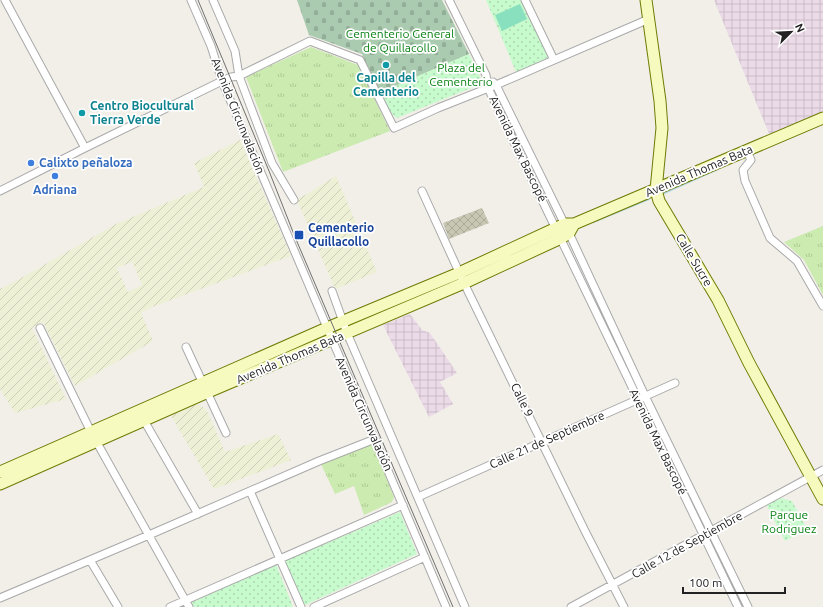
<svg xmlns="http://www.w3.org/2000/svg" width="823" height="607" font-family="Ubuntu,sans-serif">
<style>
.industrial{fill:url(#industrial-grid)}
.construction{fill:url(#construction-cross-hatch)}
.farmland{fill:url(#farmland-furrows);fill-rule:evenodd}
.grass{fill:url(#grass-tufts)}
.cemetery{fill:url(#cemetery-stones)}
.park{fill:url(#park-dots)}
.pitch{fill:#88e0be}
.lines{fill:none;stroke-linecap:round;stroke-linejoin:round}
.stream{stroke:#aad2df;stroke-width:2}
.street-casing{stroke:#a9a9a9;stroke-width:9}
.secondary-casing{stroke:#6f7c05;stroke-width:13}
.street{stroke:#fff;stroke-width:7}
.secondary{stroke:#f7fabe;stroke-width:11}
.tram{stroke:#707070;stroke-width:1}
.culture-dot{fill:#0f9aa8;stroke:#fff;stroke-width:1.5}
.shop-dot{fill:#3f7fe0;stroke:#fff;stroke-width:1.5}
.transit-dot{fill:#1a4fb4;stroke:#fff;stroke-width:1.5}
.labels{text-anchor:middle;stroke-width:3.5;stroke-linejoin:round;paint-order:stroke}
.park-label{font-size:12px;fill:#0c8317;stroke:#fff}
.culture-label{font-size:12px;font-weight:bold;fill:#0d838f;stroke:#fff}
.street-label{font-size:12px;fill:#222;stroke:#fff}
.shop-label{font-size:12px;font-weight:bold;fill:#366cbe;stroke:#fff;text-anchor:start}
.transit-label{font-size:12px;font-weight:bold;fill:#164399;stroke:#fff;text-anchor:start}
</style>
<defs>
<pattern id="industrial-grid" width="8" height="8" patternUnits="userSpaceOnUse"><rect width="8" height="8" fill="#ebdbe8"/><path d="M0 4h8M4 0v8" fill="none" stroke="#c9bcc7"/></pattern>
<pattern id="construction-cross-hatch" width="8" height="8" patternUnits="userSpaceOnUse"><rect width="8" height="8" fill="#c7c7b4"/><path d="M0 0l8 8M0 8l8-8" fill="none" stroke="#abab9a"/></pattern>
<pattern id="farmland-furrows" width="10" height="10" patternUnits="userSpaceOnUse"><rect width="10" height="10" fill="#eef0d5"/><path d="M-1 1l2-2M0 10L10 0M9 11l2-2" fill="none" stroke="#ccceb7"/></pattern>
<pattern id="grass-tufts" width="24" height="20" patternUnits="userSpaceOnUse"><rect width="24" height="20" fill="#ccebb0"/><path d="M3 7l-1-3M5 7V3M7 7l1-3M15 17l-1-3M17 17v-4M19 17l1-3" fill="none" stroke="#afc997"/></pattern>
<pattern id="cemetery-stones" width="16" height="16" patternUnits="userSpaceOnUse"><rect width="16" height="16" fill="#aacbaf"/><path d="M2 7V4a2 2 0 0 1 4 0v3zM10 15v-3a2 2 0 0 1 4 0v3z" fill="#92ae96"/></pattern>
<pattern id="park-dots" width="8" height="8" patternUnits="userSpaceOnUse"><rect width="8" height="8" fill="#c7facc"/><path d="M2 2h.1M6 6h.1" fill="none" stroke="#abd6af" stroke-width="1.8" stroke-linecap="round"/></pattern>
</defs>
<rect width="100%" height="100%" fill="#f2efe9"/>
<path class="industrial" d="M 714,0 L 823,0 L 823,113 L 770,136 Z
M 410,314 L 422,330 L 430,333 L 457,373 L 440,382 L 453,404 L 429,417 L 383,325 Z"/>
<path class="construction" d="M 482,208 L 489,223 L 449,239 L 443,223 Z"/>
<path class="farmland" d="M 240,140 L 291,256 L 152,307 L 141,313 L 153,341 L 75,386 L 43,322 L 32,328 L 66,399 L 15,413 L 0,389 L 0,289 L 16,281 L 116,224 L 204,187 L 194,163 ZM 132,262 L 142,285 L 128,292 L 117,268 Z
M 336,176 L 377,272 L 335,289 L 297,200 Z
M 197,404 L 206,409 L 225,452 L 278,434 L 291,460 L 214,489 L 171,416 Z"/>
<path class="grass" d="M 311,47 L 358,65 L 390,131 L 283,172 L 246,77 Z
M 823,226 L 823,295 L 804,260 L 784,242 Z
M 372,444 L 394,497 L 392,502 L 364,515 L 354,486 L 335,494 L 321,464 Z"/>
<path class="cemetery" d="M 297,0 L 442,0 L 469,54 L 379,93 L 362,54 L 309,35 Z"/>
<path class="park" d="M 486,0 L 521,0 L 549,57 L 516,72 Z
M 469,54 L 481,79 L 481,84 L 397,118 L 392,114 L 379,93 Z
M 781,498 L 792,501 L 807,529 L 785,541 L 766,504 Z
M 400,512 L 417,554 L 305,605 L 285,561 Z
M 276,564 L 293,607 L 194,607 L 191,603 Z"/>
<path class="pitch" d="M 520,4 L 527,19 L 502,31 L 495,15 Z"/>
<g class="lines">
<path class="stream" d="M 664,193 L 718,169
M 593,222 L 649,199"/>
<g class="street-casing">
<path id="street" d="M 5,0 L 85,148
M 191,0 L 211,46 L 222,81 L 446,607
M 213,0 L 235,51 L 239,76 L 272,163 L 294,200
M 449,0 L 486,75 L 488,88 L 738,607
M 525,0 L 554,60
M 493,82 L 496,85 L 569,233 L 645,396 L 748,607
M 747,151 L 751,160 L 743,170 L 745,181 L 770,238 L 797,261 L 823,306
M 0,191 L 85,148 L 222,81 L 231,77 L 239,76 L 310,41 L 360,60 L 394,128 L 438,108 L 496,85 L 649,19
M 422,191 L 464,283 L 585,531 L 624,607
M 332,291 L 347,333 L 465,607
M 40,328 L 91,432 L 189,607
M 186,347 L 226,433
M 142,417 L 198,514
M 250,491 L 301,607
M 418,497 L 675,383
M 90,560 L 118,607
M 0,598 L 149,535 L 319,461 L 375,439
M 170,607 L 403,505
M 314,607 L 425,557
M 571,607 L 823,470"/>
</g>
<g class="secondary-casing">
<path id="secondary" d="M 646,0 L 660,101 L 662,128 L 656,190 L 659,201 L 718,300 L 749,363 L 823,499
M 0,472 L 327,328 L 459,273 L 565,224 L 574,224 L 823,118
M 0,484 L 208,392 L 464,283 L 561,238 L 569,233 L 574,224"/>
</g>
<use href="#street" class="street"/>
<use href="#secondary" class="secondary"/>
<path class="tram" d="M 198,0 L 269,171 L 295,237 L 453,607"/>
</g>
<g class="culture-dot">
<circle cx="386" cy="65" r="4"/>
<circle cx="82" cy="113" r="4"/>
</g>
<g class="shop-dot">
<circle cx="31" cy="163" r="4"/>
<circle cx="55" cy="176" r="4"/>
</g>
<rect class="transit-dot" x="294" y="230" width="10" height="10" rx="2"/>
<g class="labels">
<g class="park-label">
<text x="400" y="38">Cementerio General<tspan x="400" dy="14">de Quillacollo</tspan></text>
<text x="461" y="72">Plaza del<tspan x="461" dy="14">Cementerio</tspan></text>
<text x="789" y="519">Parque<tspan x="789" dy="14">Rodriguez</tspan></text>
</g>
<g class="culture-label">
<text x="386" y="82">Capilla del<tspan x="386" dy="14">Cementerio</tspan></text>
<text x="90" y="110" text-anchor="start">Centro Biocultural<tspan x="90" dy="14">Tierra Verde</tspan></text>
</g>
<g class="street-label">
<text transform="translate(238 116) rotate(68)" y="4">Avenida Circunvalación</text>
<text transform="translate(518 149) rotate(64)" y="4">Avenida Max Bascopé</text>
<text transform="translate(699 171) rotate(-23)" y="4">Avenida Thomas Bata</text>
<text transform="translate(694 260) rotate(59)" y="4">Calle Sucre</text>
<text transform="translate(290 358) rotate(-23)" y="4">Avenida Thomas Bata</text>
<text transform="translate(522 400) rotate(64)" y="4">Calle 9</text>
<text transform="translate(364 414) rotate(66)" y="4">Avenida Circunvalación</text>
<text transform="translate(547 440) rotate(-24)" y="4">Calle 21 de Septiembre</text>
<text transform="translate(658 442) rotate(64)" y="4">Avenida Max Bascopé</text>
<text transform="translate(687 545) rotate(-29)" y="4">Calle 12 de Septiembre</text>
</g>
<g class="shop-label">
<text x="39" y="167">Calixto peñaloza</text>
<text x="55" y="194" text-anchor="middle">Adriana</text>
</g>
<g class="transit-label">
<text x="308" y="232">Cementerio<tspan x="308" dy="14">Quillacollo</tspan></text>
</g>
</g>
<g transform="translate(791 32) rotate(66)" stroke="#ffffff" stroke-width="3" paint-order="stroke">
<path d="M0-3L7 15L0 10L-7 15Z" fill="#222222"/>
<text y="-6" font-size="11" font-weight="bold" text-anchor="middle" fill="#222222">N</text>
</g>
<path d="M683 587v6h102v-6" fill="none" stroke="#222222" stroke-width="2"/>
<text x="689" y="587" font-size="12" fill="#222222" stroke="#ffffff" stroke-width="3" paint-order="stroke">100 m</text>
</svg>
